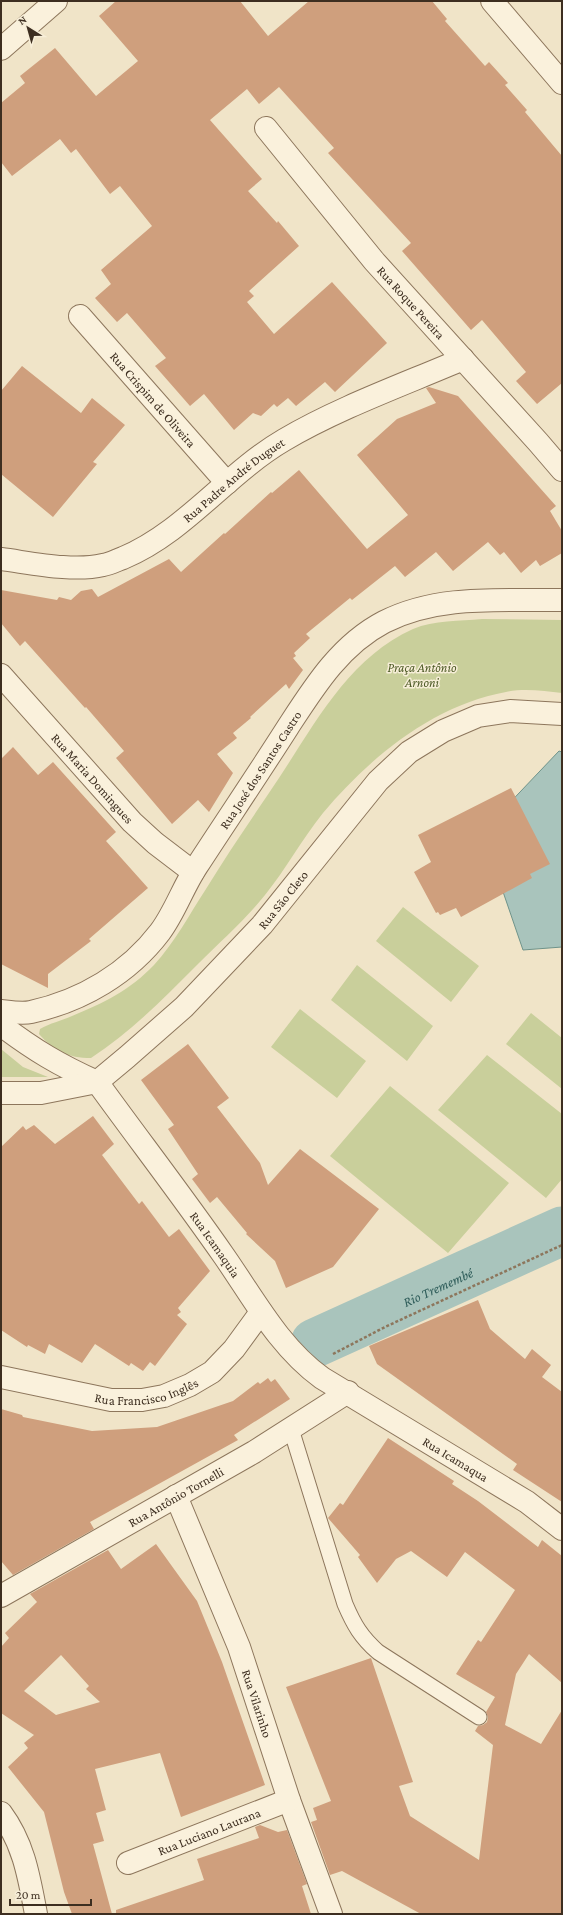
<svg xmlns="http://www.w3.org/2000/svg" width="563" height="1915" font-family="'Crimson Pro',serif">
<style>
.green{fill:#c9cf9b}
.water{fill:#a9c4bc;stroke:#6f938a}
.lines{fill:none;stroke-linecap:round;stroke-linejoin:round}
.river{stroke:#a9c4bc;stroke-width:49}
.building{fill:#cf9f7d;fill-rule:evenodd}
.service-casing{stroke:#8d765c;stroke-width:17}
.minor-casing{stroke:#8d765c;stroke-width:24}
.path{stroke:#8d765c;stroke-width:2.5;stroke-dasharray:3 2;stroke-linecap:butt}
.service{stroke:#faf1dc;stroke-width:15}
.minor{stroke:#faf1dc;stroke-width:22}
.labels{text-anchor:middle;stroke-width:3;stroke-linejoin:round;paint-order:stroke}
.street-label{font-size:13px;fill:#3d2e20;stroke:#f7eed8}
.park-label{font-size:13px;font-style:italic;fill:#4d5a26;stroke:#f7eed8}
.water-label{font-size:14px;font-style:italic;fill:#2f5d5a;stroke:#f7eed8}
</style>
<rect width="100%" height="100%" fill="#f0e4c8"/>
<path class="green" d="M 482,619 L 562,620 L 562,693 C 544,691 524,688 506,692 C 433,705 369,758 323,813 C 302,839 286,869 265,895 C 245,920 221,941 198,964 C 164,998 131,1032 91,1058 C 68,1058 54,1051 39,1034 L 40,1029 C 50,1023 61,1021 72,1016 C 104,1003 130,990 154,965 C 175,942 189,915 206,889 C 229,851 255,814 279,778 C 316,722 349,658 413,629 C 434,620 460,621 482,619 Z
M 403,907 L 479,966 L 451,1002 L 376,941 Z
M 357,965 L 433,1026 L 407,1061 L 331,1000 Z
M 300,1009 L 366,1061 L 337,1098 L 271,1047 Z
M 531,1013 L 562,1038 L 562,1089 L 506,1044 Z
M 1,1049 L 23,1067 L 48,1077 L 1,1077 Z
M 487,1055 L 562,1114 L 562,1179 L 546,1198 L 438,1110 Z
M 390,1086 L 509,1183 L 448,1253 L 330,1156 Z"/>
<path class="water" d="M 559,751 L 562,752 L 562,947 L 523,950 L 500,883 L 501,812 Z"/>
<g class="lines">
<path class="river" id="s1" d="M 315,1343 L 562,1231"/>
</g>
<path class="building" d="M 116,1 L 240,1 L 268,36 L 309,1 L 432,1 L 447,19 L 445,21 L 485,66 L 489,62 L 508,83 L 505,85 L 527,110 L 525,112 L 562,156 L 562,383 L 537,404 L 516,381 L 526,372 L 482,320 L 471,330 L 402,251 L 411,243 L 328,153 L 334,148 L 279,87 L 259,104 L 247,89 L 210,120 L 262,179 L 248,191 L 277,223 L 278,221 L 299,246 L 249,291 L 254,296 L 247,302 L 274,334 L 332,282 L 387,343 L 335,392 L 325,382 L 296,406 L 288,398 L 277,407 L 274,404 L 261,416 L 253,413 L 234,430 L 204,394 L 190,406 L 155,366 L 166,358 L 127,313 L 117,322 L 95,298 L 111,284 L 101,270 L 152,226 L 120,186 L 110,194 L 76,149 L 71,153 L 60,139 L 12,176 L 1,162 L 1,103 L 25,83 L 20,76 L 55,48 L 96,96 L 138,61 L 99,16 Z
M 22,366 L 81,413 L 92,398 L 125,425 L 93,462 L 97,464 L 53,517 L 1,474 L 1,391 Z
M 429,387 L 458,396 L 556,506 L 550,511 L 562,531 L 562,553 L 540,566 L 536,560 L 521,573 L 504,552 L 500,555 L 488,542 L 453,571 L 436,552 L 405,577 L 395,566 L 352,600 L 350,598 L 306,634 L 310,638 L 294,653 L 296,656 L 293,658 L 303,670 L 289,689 L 286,684 L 250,717 L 251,718 L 233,733 L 237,738 L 217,754 L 233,773 L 209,812 L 198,800 L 172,824 L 116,758 L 124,751 L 86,707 L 85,708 L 25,641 L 20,646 L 1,623 L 1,590 L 57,600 L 59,597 L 71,600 L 81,591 L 92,589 L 98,597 L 169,559 L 181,572 L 224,533 L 225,534 L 271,492 L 272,493 L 299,470 L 367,549 L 408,515 L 357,455 L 397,419 L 436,403 L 426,388 Z
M 13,747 L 38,775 L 53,762 L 116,832 L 106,841 L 148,888 L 89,939 L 91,941 L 48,974 L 48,988 L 1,964 L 1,759 Z
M 511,788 L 550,864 L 530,874 L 532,878 L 461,917 L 456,908 L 440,915 L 438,912 L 436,913 L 414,872 L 431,862 L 418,835 Z
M 188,1044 L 229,1098 L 217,1107 L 260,1163 L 268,1185 L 300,1149 L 379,1209 L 333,1267 L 286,1288 L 275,1261 L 246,1234 L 247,1233 L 217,1197 L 210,1203 L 192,1179 L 198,1174 L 168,1129 L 174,1125 L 141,1080 Z
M 93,1116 L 114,1144 L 102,1155 L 139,1204 L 142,1201 L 169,1237 L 179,1229 L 210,1271 L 178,1308 L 181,1312 L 177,1315 L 187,1324 L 155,1366 L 150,1362 L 143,1371 L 131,1363 L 129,1366 L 95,1344 L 82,1363 L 49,1344 L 45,1354 L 28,1345 L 27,1347 L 1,1330 L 1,1147 L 23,1126 L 26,1130 L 34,1125 L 55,1144 Z
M 478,1300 L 490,1329 L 525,1359 L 532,1349 L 551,1365 L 542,1377 L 562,1392 L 562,1502 L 513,1470 L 517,1464 L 377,1364 L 369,1346 Z
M 268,1378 L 271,1382 L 275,1379 L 290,1399 L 234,1435 L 238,1440 L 90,1522 L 94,1529 L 13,1575 L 1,1561 L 1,1409 L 22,1415 L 23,1417 L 92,1431 L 157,1427 L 233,1401 L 258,1382 L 260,1384 Z
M 388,1438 L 454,1481 L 452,1484 L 478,1501 L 538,1547 L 542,1540 L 562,1556 L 562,1683 L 529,1654 L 516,1674 L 505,1725 L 541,1744 L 562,1710 L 562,1914 L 421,1914 L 342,1871 L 330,1875 L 311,1822 L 317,1820 L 313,1808 L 331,1801 L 286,1687 L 371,1658 L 413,1782 L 399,1786 L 410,1816 L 479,1860 L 493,1745 L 475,1731 L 478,1726 L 483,1725 L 487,1722 L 488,1717 L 486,1712 L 495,1697 L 456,1674 L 478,1640 L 481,1642 L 515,1590 L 465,1552 L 447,1577 L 411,1551 L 396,1559 L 377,1583 L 358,1557 L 360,1555 L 328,1518 L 340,1503 L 343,1505 Z
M 156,1544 L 197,1601 L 222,1662 L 265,1785 L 181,1817 L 160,1753 L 95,1769 L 106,1810 L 96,1813 L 104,1841 L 93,1844 L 112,1914 L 72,1914 L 64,1892 L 44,1812 L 8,1767 L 28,1748 L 24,1743 L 34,1735 L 1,1713 L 1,1647 L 9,1638 L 5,1633 L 37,1602 L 30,1594 L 108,1550 L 121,1569 ZM 61,1655 L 89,1686 L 86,1689 L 100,1702 L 56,1715 L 24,1691 Z
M 260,1825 L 278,1832 L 287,1830 L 307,1884 L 302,1886 L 311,1914 L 116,1914 L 116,1910 L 204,1880 L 197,1859 L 259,1838 L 255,1827 Z"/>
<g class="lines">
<g class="service-casing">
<path id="service" d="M 291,1429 L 345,1604 C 354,1625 361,1637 378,1652 L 479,1717"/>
</g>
<g class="minor-casing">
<g id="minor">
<path d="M 492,1 L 562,83"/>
<path d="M 1,49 L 56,1"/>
<path id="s2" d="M 266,128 L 374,261 L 538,442 L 562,470"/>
<path id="s3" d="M 80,316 L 227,483"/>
<path id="s4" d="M 1,559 C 32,563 73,572 103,565 C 110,564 117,560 123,558 C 185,532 226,474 284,440 C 338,408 405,384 463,359"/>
<path id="s5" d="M 1,675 L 132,822 L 155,843 L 193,872"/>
<path id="s6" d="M 1,1011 C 10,1012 22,1014 31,1012 C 82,1001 129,973 160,932 C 175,912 183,887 197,866 C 227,820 258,774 288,727 C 314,687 340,645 384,622 C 439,594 502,601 562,600"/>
<path id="s7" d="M 1,1025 C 34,1050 59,1065 97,1082 C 139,1140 183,1197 224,1256 C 254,1299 279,1347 322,1378 L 527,1502 L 562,1529"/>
<path id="s8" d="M 1,1093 L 41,1093 L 97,1082 L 127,1057 L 184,1007 L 262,925 L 378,781 L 409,752 L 443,731 L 478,716 L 510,711 L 562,714"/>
<path id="s9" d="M 1,1377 L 111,1400 L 142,1400 L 164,1396 L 190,1385 L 212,1372 L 234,1349 L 261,1312"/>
<path id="s10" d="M 176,1496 L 239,1647 L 289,1800 L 331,1914"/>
<path id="s11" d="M 1,1596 L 254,1452 L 348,1392"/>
<path d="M 1,1813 C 24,1844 29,1877 36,1914"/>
<path id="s12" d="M 128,1863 L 289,1800"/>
</g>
</g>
<path class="path" d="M 333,1354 L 385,1327 L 562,1245"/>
<use href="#service" class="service"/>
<use href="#minor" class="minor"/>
</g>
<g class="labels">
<g class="street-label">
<text dy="5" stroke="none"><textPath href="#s2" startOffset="227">Rua Roque Pereira</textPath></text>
<text dy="5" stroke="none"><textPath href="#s3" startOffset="111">Rua Crispim de Oliveira</textPath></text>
<text dy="5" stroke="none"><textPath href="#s4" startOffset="260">Rua Padre André Duguet</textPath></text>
<text dy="5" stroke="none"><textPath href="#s6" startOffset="376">Rua José dos Santos Castro</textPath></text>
<text dy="5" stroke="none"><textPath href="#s5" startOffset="138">Rua Maria Domingues</textPath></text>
<text dy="5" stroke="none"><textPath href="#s8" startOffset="358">Rua São Cleto</textPath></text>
<text dy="5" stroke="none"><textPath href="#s7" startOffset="313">Rua Icamaquia</textPath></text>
<text dy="5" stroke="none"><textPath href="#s9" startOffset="149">Rua Francisco Inglês</textPath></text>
<text dy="5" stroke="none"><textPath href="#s7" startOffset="641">Rua Icamaqua</textPath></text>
<text dy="5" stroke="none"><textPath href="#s11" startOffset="201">Rua Antônio Tornelli</textPath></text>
<text dy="5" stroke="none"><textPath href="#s10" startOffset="223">Rua Vilarinho</textPath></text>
<text dy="5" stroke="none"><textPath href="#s12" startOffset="87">Rua Luciano Laurana</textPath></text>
</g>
<g class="park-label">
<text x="422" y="672">Praça Antônio<tspan x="422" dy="15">Arnoni</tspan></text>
</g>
<g class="water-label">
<text dy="5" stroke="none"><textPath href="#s1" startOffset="135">Rio Tremembé</textPath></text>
</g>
</g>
<rect width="563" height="1915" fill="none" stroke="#3d2e20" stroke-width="4"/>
<g transform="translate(28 28) rotate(323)" stroke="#f7eed8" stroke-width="3" paint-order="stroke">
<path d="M0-3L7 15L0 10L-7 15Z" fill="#3d2e20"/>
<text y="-6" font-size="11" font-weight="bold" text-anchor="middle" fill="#3d2e20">N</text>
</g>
<path d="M10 1899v6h81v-6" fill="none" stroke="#3d2e20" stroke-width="2"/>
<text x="16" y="1899" font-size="12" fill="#3d2e20" stroke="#f7eed8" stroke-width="3" paint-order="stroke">20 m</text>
</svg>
